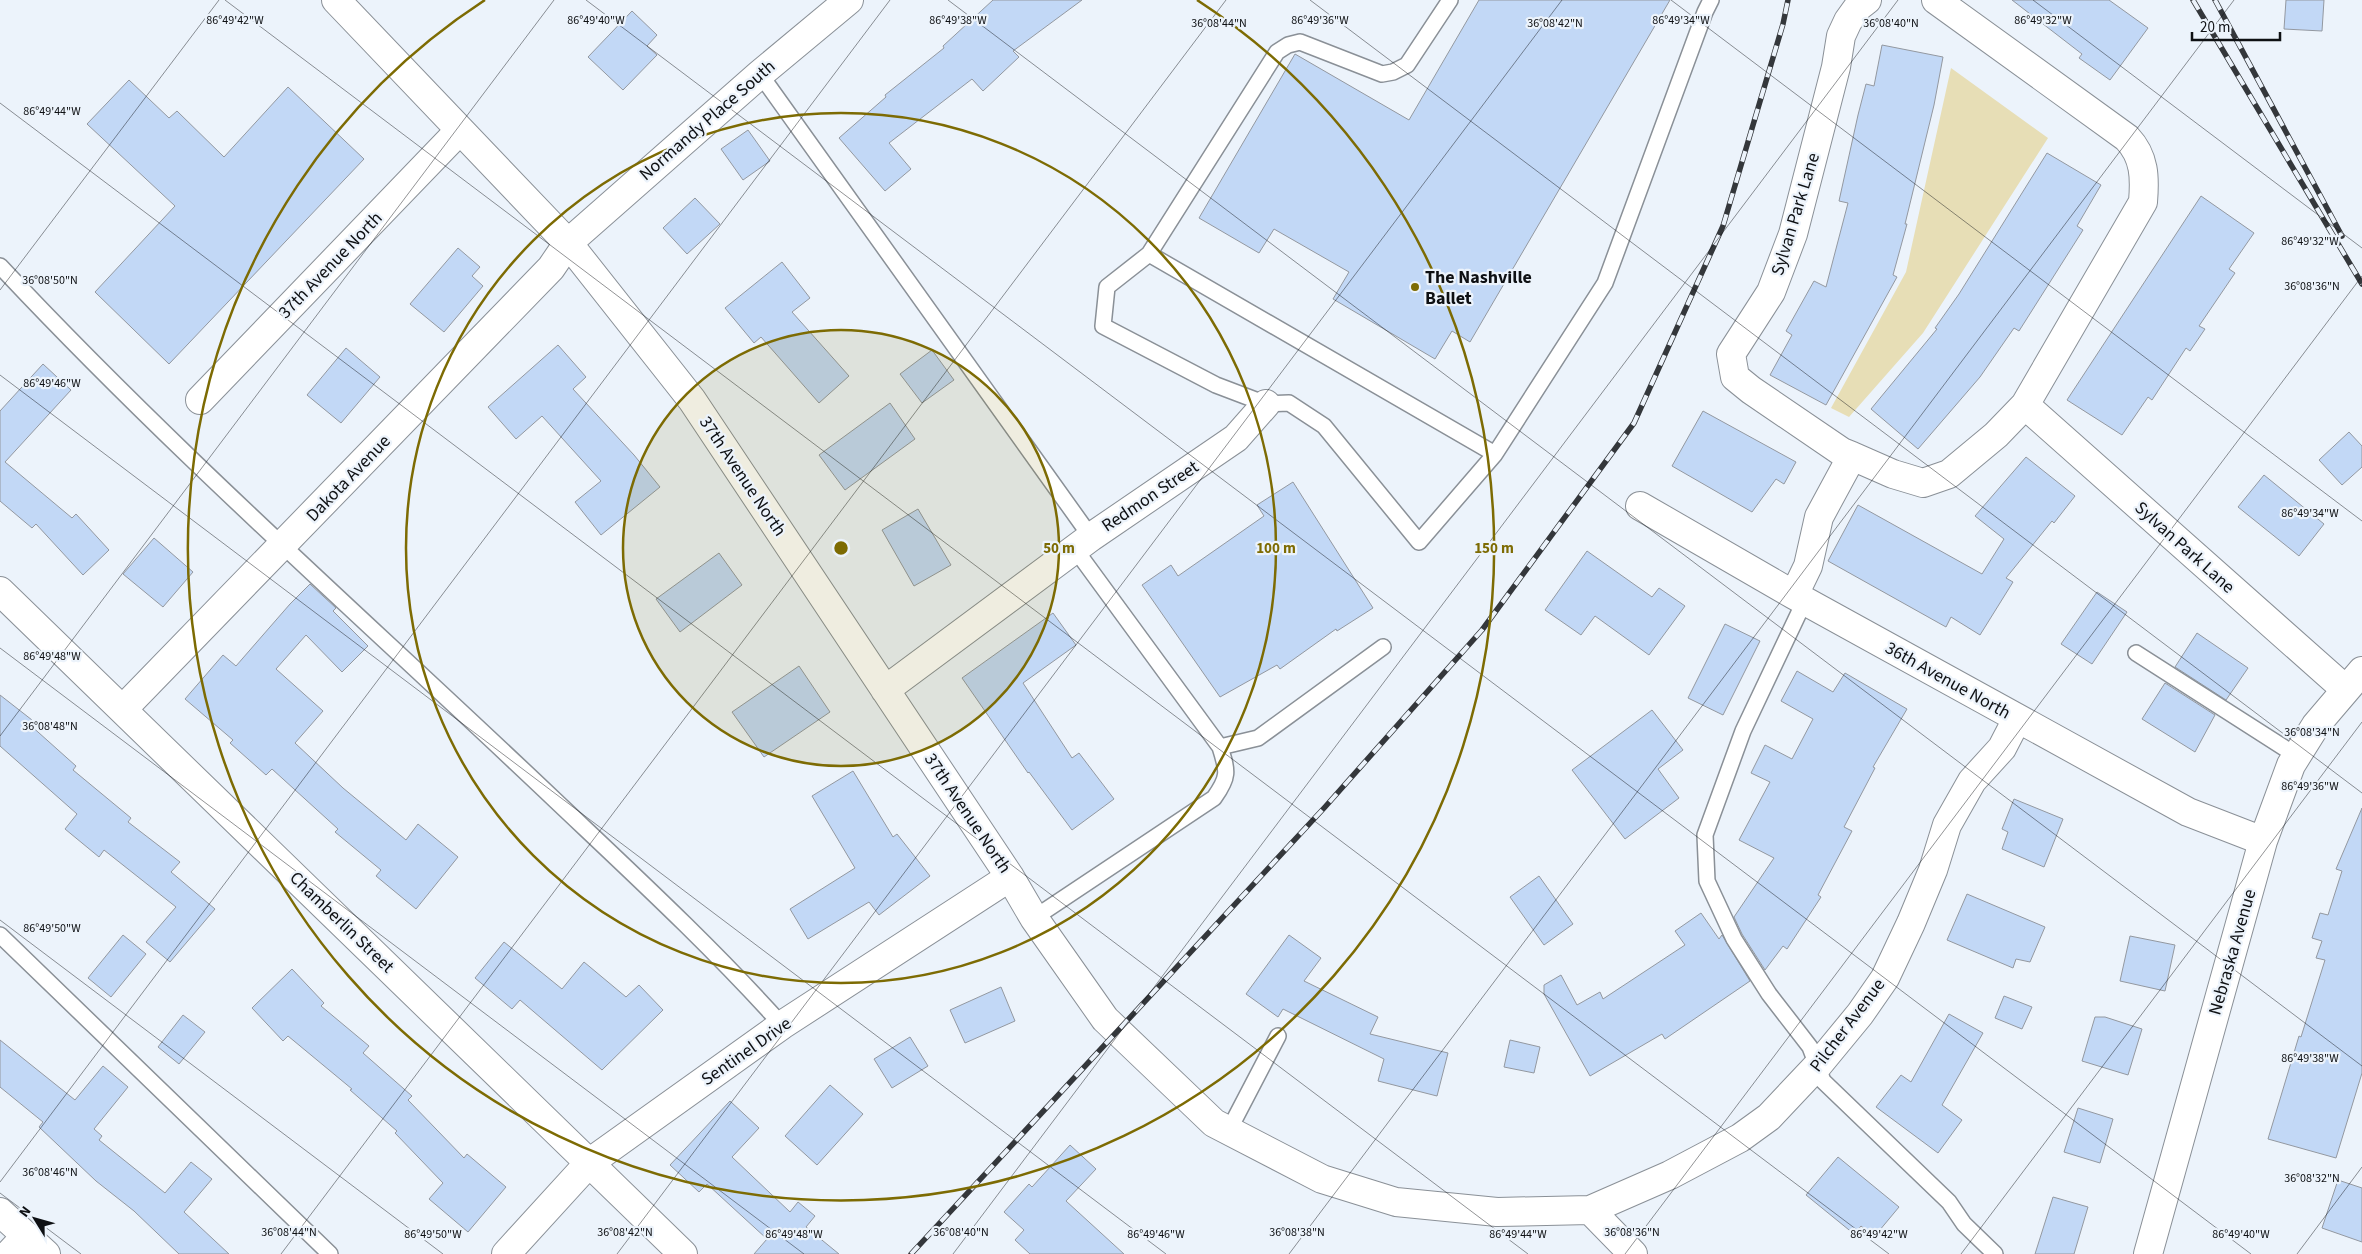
<svg xmlns="http://www.w3.org/2000/svg" width="2362" height="1254" font-family="'Source Sans 3',sans-serif">
<style>
.green{fill:#e7deb6}
.building{fill:#c2d8f6;stroke:#9398a0}
.lines{fill:none;stroke-linecap:round;stroke-linejoin:round}
.service-casing{stroke:#8a9097;stroke-width:18}
.minor-casing{stroke:#8a9097;stroke-width:30}
.service{stroke:#fff;stroke-width:15}
.minor{stroke:#fff;stroke-width:28}
.rail-casing{stroke:#34373b;stroke-width:5.5}
.rail{stroke:#ecf3fb;stroke-width:4;stroke-dasharray:11;stroke-linecap:butt}
.ticks{fill:none;stroke:#0e1013;stroke-width:1;stroke-opacity:0.45}
.ring{fill:none;stroke:#7d6b03;stroke-width:2.5}
.poi-dot{fill:#7d6b03;stroke:#ecf3fb;stroke-width:2}
.labels{text-anchor:middle;stroke-width:4.5;stroke-linejoin:round;paint-order:stroke}
.street-label{font-size:18px;fill:#0e1013;stroke:#ecf3fb}
.poi-label{font-size:18px;font-weight:bold;fill:#0e1013;stroke:#ecf3fb;text-anchor:start}
.ticks-label{font-size:12px;text-anchor:middle;fill:#0e1013;stroke:#ecf3fb;stroke-width:4.5;stroke-linejoin:round;paint-order:stroke}
.centre{fill:#7d6b03;stroke:#ecf3fb;stroke-width:2.5}
.ring-label{font-size:15px;text-anchor:middle;font-weight:bold;fill:#7d6b03;stroke:#ecf3fb;stroke-width:4.5;stroke-linejoin:round;paint-order:stroke}
</style>
<rect width="100%" height="100%" fill="#ecf3fb"/>
<path class="green" d="M 1951,68 L 2048,138 L 1923,333 L 1849,417 L 1831,408 L 1906,272 Z"/>
<path class="building" d="M 993,0 L 1082,0 L 1013,51 L 1019,57 L 983,91 L 972,79 L 889,143 L 911,169 L 885,191 L 839,138 L 886,97 L 885,95 L 944,48 L 943,46 Z
M 1479,0 L 1670,0 L 1470,342 L 1452,331 L 1435,359 L 1333,299 L 1349,272 L 1274,229 L 1259,253 L 1199,218 L 1295,54 L 1409,120 Z
M 2012,0 L 2109,0 L 2148,28 L 2110,80 L 2079,58 L 2082,54 Z
M 2286,0 L 2324,0 L 2322,31 L 2284,29 Z
M 632,11 L 657,35 L 647,46 L 657,55 L 623,90 L 588,57 Z
M 1882,45 L 1943,57 L 1934,105 L 1905,224 L 1907,224 L 1893,275 L 1897,277 L 1826,405 L 1770,375 L 1792,335 L 1786,331 L 1814,281 L 1826,287 L 1848,203 L 1839,201 L 1858,115 L 1866,84 L 1874,86 Z
M 129,80 L 169,118 L 177,111 L 224,157 L 288,87 L 364,159 L 169,364 L 95,292 L 175,206 L 87,124 Z
M 748,130 L 770,161 L 743,180 L 721,149 Z
M 2047,153 L 2101,185 L 2077,226 L 2083,230 L 2019,331 L 2014,328 L 1980,377 L 1918,449 L 1871,409 L 1937,329 L 1935,328 L 1959,294 Z
M 2201,196 L 2254,233 L 2229,269 L 2235,273 L 2199,326 L 2205,329 L 2190,351 L 2186,348 L 2152,400 L 2148,397 L 2122,435 L 2067,400 Z
M 695,198 L 720,224 L 687,254 L 663,228 Z
M 458,248 L 480,267 L 472,276 L 483,286 L 444,332 L 410,304 Z
M 782,262 L 810,298 L 792,312 L 849,376 L 819,403 L 761,337 L 754,343 L 725,308 Z
M 558,345 L 586,377 L 573,389 L 634,455 L 660,487 L 601,535 L 575,502 L 601,481 L 542,416 L 516,439 L 488,407 Z
M 346,348 L 380,377 L 341,423 L 307,395 Z
M 932,350 L 954,380 L 922,403 L 900,374 Z
M 43,364 L 71,390 L 5,462 L 72,518 L 76,514 L 109,550 L 83,575 L 36,524 L 32,528 L 0,501 L 0,411 Z
M 890,403 L 915,439 L 845,490 L 819,455 Z
M 1703,411 L 1796,462 L 1784,484 L 1776,479 L 1752,512 L 1672,466 Z
M 2349,432 L 2362,446 L 2362,467 L 2342,485 L 2319,460 Z
M 2026,457 L 2075,496 L 2054,523 L 2052,521 L 2006,578 L 2013,582 L 1980,635 L 1951,617 L 1946,627 L 1828,561 L 1858,505 L 1982,574 L 2004,539 L 1975,516 Z
M 2264,475 L 2324,524 L 2299,556 L 2238,507 Z
M 1293,482 L 1373,608 L 1337,631 L 1336,629 L 1280,669 L 1277,665 L 1220,697 L 1142,585 L 1171,565 L 1178,576 L 1264,516 L 1257,505 Z
M 918,509 L 951,565 L 914,586 L 882,530 Z
M 154,538 L 193,572 L 163,607 L 123,574 Z
M 1587,551 L 1652,597 L 1659,588 L 1685,606 L 1649,655 L 1595,616 L 1581,635 L 1545,610 Z
M 719,553 L 742,585 L 680,632 L 656,599 Z
M 310,584 L 336,608 L 333,611 L 368,646 L 342,672 L 306,635 L 276,669 L 323,711 L 295,743 L 343,788 L 406,840 L 418,824 L 458,857 L 416,909 L 376,876 L 381,870 L 335,832 L 338,829 L 272,769 L 266,775 L 230,743 L 233,740 L 185,699 L 223,655 L 236,666 L 290,604 Z
M 2097,592 L 2127,612 L 2092,664 L 2061,644 Z
M 1053,613 L 1076,645 L 1023,683 L 1072,758 L 1079,753 L 1114,799 L 1072,830 L 1029,772 L 1028,773 L 962,678 Z
M 1725,624 L 1760,641 L 1723,715 L 1688,698 Z
M 2197,633 L 2248,668 L 2226,700 L 2175,667 Z
M 799,666 L 830,712 L 764,757 L 732,712 Z
M 1797,671 L 1833,692 L 1845,673 L 1907,709 L 1873,767 L 1875,768 L 1844,827 L 1852,831 L 1818,895 L 1821,897 L 1787,949 L 1783,946 L 1765,970 L 1742,934 L 1734,917 L 1774,858 L 1739,840 L 1770,782 L 1751,773 L 1765,745 L 1792,759 L 1813,719 L 1781,701 Z
M 2165,683 L 2215,715 L 2195,752 L 2142,719 Z
M 0,695 L 32,720 L 29,724 L 76,766 L 73,770 L 131,818 L 128,822 L 180,862 L 171,872 L 215,909 L 170,962 L 146,942 L 176,907 L 104,850 L 99,857 L 65,829 L 77,814 L 0,746 Z
M 1652,710 L 1683,750 L 1658,769 L 1679,798 L 1625,839 L 1572,770 Z
M 853,771 L 893,837 L 897,834 L 930,876 L 879,915 L 869,902 L 808,939 L 790,909 L 855,868 L 812,796 Z
M 2014,799 L 2063,819 L 2044,867 L 2002,849 L 2008,832 L 2002,829 Z
M 2362,808 L 2362,1073 L 2336,1158 L 2268,1139 L 2299,1036 L 2301,1037 L 2325,960 L 2316,958 L 2322,941 L 2312,938 L 2320,913 L 2328,915 L 2342,871 L 2336,869 Z
M 1539,876 L 1573,924 L 1544,945 L 1510,897 Z
M 1967,894 L 2045,927 L 2030,962 L 2016,959 L 2013,968 L 1947,940 Z
M 1701,913 L 1719,939 L 1722,935 L 1750,981 L 1665,1039 L 1662,1034 L 1590,1076 L 1544,994 L 1544,985 L 1561,975 L 1577,1005 L 1600,992 L 1603,999 L 1685,945 L 1675,931 Z
M 123,935 L 146,954 L 111,997 L 88,978 Z
M 1289,935 L 1321,958 L 1304,981 L 1378,1017 L 1370,1034 L 1448,1053 L 1437,1096 L 1378,1081 L 1384,1059 L 1283,1009 L 1278,1017 L 1246,994 Z
M 2130,936 L 2175,945 L 2165,991 L 2120,981 Z
M 504,942 L 562,989 L 584,962 L 626,997 L 639,985 L 663,1010 L 602,1070 L 520,1000 L 512,1009 L 475,978 Z
M 292,969 L 324,1003 L 321,1006 L 369,1046 L 363,1053 L 412,1096 L 408,1100 L 464,1158 L 467,1154 L 506,1187 L 468,1232 L 429,1199 L 443,1183 L 395,1133 L 397,1131 L 350,1090 L 352,1089 L 288,1036 L 283,1041 L 252,1008 Z
M 1001,987 L 1015,1021 L 965,1043 L 950,1010 Z
M 2004,996 L 2032,1007 L 2022,1029 L 1995,1018 Z
M 1949,1014 L 1983,1033 L 1942,1105 L 1962,1120 L 1938,1153 L 1876,1107 L 1901,1075 L 1911,1082 Z
M 183,1015 L 205,1032 L 179,1064 L 158,1047 Z
M 2095,1017 L 2105,1017 L 2142,1029 L 2128,1075 L 2082,1061 Z
M 910,1037 L 928,1066 L 892,1088 L 874,1059 Z
M 0,1040 L 75,1100 L 103,1066 L 128,1087 L 94,1129 L 102,1136 L 99,1140 L 165,1193 L 191,1162 L 212,1179 L 184,1212 L 229,1254 L 179,1254 L 134,1211 L 96,1181 L 39,1127 L 43,1122 L 0,1087 Z
M 1510,1040 L 1540,1047 L 1534,1073 L 1504,1067 Z
M 830,1085 L 863,1114 L 817,1165 L 785,1136 Z
M 730,1101 L 759,1128 L 732,1157 L 790,1212 L 798,1202 L 815,1216 L 806,1227 L 839,1254 L 754,1254 L 767,1239 L 707,1184 L 699,1192 L 670,1165 Z
M 2078,1108 L 2113,1119 L 2100,1163 L 2064,1152 Z
M 1070,1145 L 1096,1169 L 1066,1201 L 1124,1254 L 1030,1254 L 1015,1240 L 1024,1230 L 1004,1212 L 1029,1184 L 1032,1187 Z
M 1838,1157 L 1899,1207 L 1874,1237 L 1861,1226 L 1854,1234 L 1806,1195 Z
M 2338,1180 L 2362,1188 L 2362,1242 L 2322,1228 Z
M 2053,1197 L 2088,1207 L 2074,1254 L 2035,1254 Z"/>
<g class="lines">
<g class="service-casing">
<path id="service" d="M 760,74 L 1091,537
M 1149,254 L 1277,52 L 1288,45 L 1300,42 L 1382,74 L 1393,72 L 1407,65 L 1450,0
M 0,266 C 176,454 370,624 556,801 C 633,874 711,946 782,1025
M 1495,454 L 1149,254 L 1107,287 L 1103,326 L 1216,385 L 1266,404 L 1289,403 L 1324,426 L 1419,542 L 1495,454 L 1605,283 L 1705,12 L 1711,0
M 1075,549 L 1220,747 L 1258,738 L 1383,647
M 1805,600 L 1743,731 L 1705,835 L 1707,881 L 1734,939 L 1769,994 L 1810,1047 L 1823,1081 L 1949,1202 L 1964,1224 L 1995,1254
M 2136,653 L 2297,756
M 1034,918 L 1214,798 C 1229,777 1228,772 1220,747
M 0,935 L 330,1254
M 1229,1130 L 1278,1036"/>
</g>
<g class="minor-casing">
<path id="minor" d="M 336,0 L 568,243 L 692,400 L 1010,877 L 1034,918 L 1105,1019 L 1214,1123 L 1322,1179 L 1396,1202 L 1497,1212 L 1590,1210 L 1670,1175 L 1740,1138 L 1769,1117 L 1818,1065 L 1860,1014 L 1885,978 L 1911,923 L 1933,870 L 1947,825 L 1972,781 L 2002,748 L 2017,719
M 1867,0 L 1858,7 L 1848,21 L 1841,36 L 1836,67 L 1793,234 L 1771,292 L 1731,354 L 1735,377 L 1751,390 L 1842,452 L 1852,456 L 1893,474 L 1923,483 L 1949,474 L 1996,435 L 2025,405 L 2143,202 C 2145,178 2145,157 2127,138 L 1936,0
M 200,400 L 460,130
M 2025,405 L 2345,689
M 1640,506 L 1794,595 L 2188,812 L 2263,841
M 0,591 L 683,1254
M 1794,595 L 1808,566 L 1819,517 L 1852,456
M 885,690 L 1091,537 L 1236,438 L 1266,404
M 123,709 L 551,268 L 568,243 L 760,74 L 849,0
M 1590,1210 L 1633,1254
M 0,1212 L 46,1254
M 9,1254 L 25,1237
M 506,1254 L 589,1163 L 782,1025 L 1010,877
M 2148,1254 L 2263,841 L 2291,765 L 2316,725 L 2362,671"/>
</g>
<use href="#service" class="service"/>
<use href="#minor" class="minor"/>
<g class="rail-casing">
<path id="rail" d="M 2193,0 L 2362,284
M 2215,0 L 2342,236
M 911,1254 L 1325,807 L 1482,630 L 1634,423 L 1723,226 L 1783,24 L 1788,0"/>
</g>
<use href="#rail" class="rail"/>
</g>
<path class="ticks" d="M 225,0 L 1889,1254M 586,0 L 2251,1254M 948,0 L 2362,1066M 1310,0 L 2362,793M 1671,0 L 2362,521M 2033,0 L 2362,248M 0,103 L 1528,1254M 0,290 L 219,0M 0,375 L 1166,1254M 0,648 L 804,1254M 0,736 L 554,0M 0,920 L 443,1254M 0,1182 L 890,0M 0,1193 L 81,1254M 281,1254 L 1226,0M 617,1254 L 1562,0M 953,1254 L 1898,0M 1289,1254 L 2234,0M 1625,1254 L 2362,276M 1961,1254 L 2362,722M 2297,1254 L 2362,1167"/>
<circle cx="841" cy="548" r="218" fill="#7d6b03" fill-opacity=".12"/>
<g class="ring">
<circle cx="841" cy="548" r="218"/>
<circle cx="841" cy="548" r="435"/>
<path d="M1197 0A653 653 0 1 1 485 0"/>
</g>
<circle class="poi-dot" cx="1415" cy="287" r="5"/>
<g class="labels">
<g class="street-label">
<text transform="translate(707 120) rotate(-41)" y="6">Normandy Place South</text>
<text transform="translate(1795 214) rotate(-73)" y="6">Sylvan Park Lane</text>
<text transform="translate(330 265) rotate(-46)" y="6">37th Avenue North</text>
<text transform="translate(743 476) rotate(56)" y="6">37th Avenue North</text>
<text transform="translate(348 478) rotate(-46)" y="6">Dakota Avenue</text>
<text transform="translate(1150 496) rotate(-34)" y="6">Redmon Street</text>
<text transform="translate(2185 547) rotate(42)" y="6">Sylvan Park Lane</text>
<text transform="translate(1948 680) rotate(29)" y="6">36th Avenue North</text>
<text transform="translate(968 813) rotate(56)" y="6">37th Avenue North</text>
<text transform="translate(342 922) rotate(44)" y="6">Chamberlin Street</text>
<text transform="translate(2232 952) rotate(-74)" y="6">Nebraska Avenue</text>
<text transform="translate(1847 1025) rotate(-53)" y="6">Pilcher Avenue</text>
<text transform="translate(746 1051) rotate(-35)" y="6">Sentinel Drive</text>
</g>
<g class="poi-label">
<text x="1425" y="283">The Nashville<tspan x="1425" dy="21">Ballet</tspan></text>
</g>
</g>
<g class="ticks-label">
<text x="235" y="24">86°49'42"W</text>
<text x="596" y="24">86°49'40"W</text>
<text x="958" y="24">86°49'38"W</text>
<text x="1320" y="24">86°49'36"W</text>
<text x="1681" y="24">86°49'34"W</text>
<text x="2043" y="24">86°49'32"W</text>
<text x="1219" y="27">36°08'44"N</text>
<text x="1555" y="27">36°08'42"N</text>
<text x="1891" y="27">36°08'40"N</text>
<text x="52" y="115">86°49'44"W</text>
<text x="2310" y="245">86°49'32"W</text>
<text x="50" y="284">36°08'50"N</text>
<text x="2312" y="290">36°08'36"N</text>
<text x="52" y="387">86°49'46"W</text>
<text x="2310" y="517">86°49'34"W</text>
<text x="52" y="660">86°49'48"W</text>
<text x="50" y="730">36°08'48"N</text>
<text x="2312" y="736">36°08'34"N</text>
<text x="2310" y="790">86°49'36"W</text>
<text x="52" y="932">86°49'50"W</text>
<text x="2310" y="1062">86°49'38"W</text>
<text x="50" y="1176">36°08'46"N</text>
<text x="2312" y="1182">36°08'32"N</text>
<text x="289" y="1236">36°08'44"N</text>
<text x="625" y="1236">36°08'42"N</text>
<text x="961" y="1236">36°08'40"N</text>
<text x="1297" y="1236">36°08'38"N</text>
<text x="1632" y="1236">36°08'36"N</text>
<text x="433" y="1238">86°49'50"W</text>
<text x="794" y="1238">86°49'48"W</text>
<text x="1156" y="1238">86°49'46"W</text>
<text x="1518" y="1238">86°49'44"W</text>
<text x="1879" y="1238">86°49'42"W</text>
<text x="2241" y="1238">86°49'40"W</text>
</g>
<circle cx="841" cy="548" r="8" class="centre"/>
<g class="ring-label">
<text x="1059" y="553">50 m</text>
<text x="1276" y="553">100 m</text>
<text x="1494" y="553">150 m</text>
</g>
<g transform="translate(35 1219) rotate(307)" stroke="#ecf3fb" stroke-width="4" paint-order="stroke">
<path d="M0-4L9 19L0 12L-9 19Z" fill="#0e1013"/>
<text y="-8" font-size="14" font-weight="bold" text-anchor="middle" fill="#0e1013">N</text>
</g>
<path d="M2192 32v8h88v-8" fill="none" stroke="#0e1013" stroke-width="2.5"/>
<text x="2200" y="32" font-size="15" fill="#0e1013" stroke="#ecf3fb" stroke-width="4" paint-order="stroke">20 m</text>
</svg>
